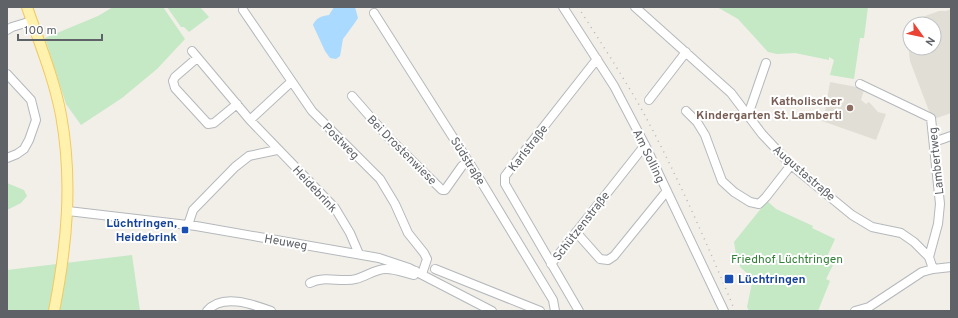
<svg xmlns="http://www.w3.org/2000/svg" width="958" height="318" font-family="Overpass,sans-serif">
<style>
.education{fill:#e1ded6}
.green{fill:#c5e8c5}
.water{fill:#aadaff}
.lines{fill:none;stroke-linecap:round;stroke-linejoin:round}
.minor-casing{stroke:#b5b8bc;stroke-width:10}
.major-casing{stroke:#f2c960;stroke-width:12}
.minor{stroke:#fff;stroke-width:8}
.major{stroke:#fff2af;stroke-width:10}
.rail{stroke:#b6b7b8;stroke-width:1.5;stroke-dasharray:1 5;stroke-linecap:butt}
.education-dot{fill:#8d6e63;stroke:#fff;stroke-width:1.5}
.transit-dot{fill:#1a4fb4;stroke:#fff;stroke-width:1.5}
.labels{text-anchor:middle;stroke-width:4;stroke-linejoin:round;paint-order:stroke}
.education-label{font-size:12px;font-weight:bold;fill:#785e54;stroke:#fff;text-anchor:end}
.street-label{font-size:12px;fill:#5f6368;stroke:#fff}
.transit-label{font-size:12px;font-weight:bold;fill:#164399;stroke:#fff;text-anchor:end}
.park-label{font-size:12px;fill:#348238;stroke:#fff}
</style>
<rect width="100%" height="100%" fill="#f1efe8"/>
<path class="education" d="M 951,9 L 951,113 L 934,119 L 929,111 L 910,61 L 909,52 L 910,47 L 910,48 L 934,48 L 934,24 L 913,24 L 914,20 L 939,11 L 946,11 Z
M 830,82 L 862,88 L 864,90 L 861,100 L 866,104 L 869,102 L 878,112 L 886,114 L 876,140 L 822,121 L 825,112 Z"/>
<path class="green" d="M 113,7 L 163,7 L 185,39 L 157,69 L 122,98 L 81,125 L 66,104 L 45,38 L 98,16 Z
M 167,7 L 200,7 L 209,17 L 189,32 L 184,27 L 181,27 Z
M 717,7 L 868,7 L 864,38 L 860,38 L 854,79 L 830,75 L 834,60 L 829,57 L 829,60 L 795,53 L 777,54 L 768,52 L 738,19 Z
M 7,183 L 24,190 L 27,196 L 21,203 L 7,210 Z
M 767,201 L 776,209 L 813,226 L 812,228 L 835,239 L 826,259 L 834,263 L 826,279 L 830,281 L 818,311 L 749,311 L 747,307 L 753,278 L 741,268 L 737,260 L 734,242 Z
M 132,255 L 140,311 L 7,311 L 7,270 Z"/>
<path class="water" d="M 334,7 L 355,7 L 358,18 L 354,24 L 343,39 L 340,56 L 336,59 L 330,58 L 325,51 L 313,25 C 316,18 321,16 329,15 Z"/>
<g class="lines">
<g class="minor-casing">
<path id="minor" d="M 563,7 L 614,86 L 645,145 L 724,311
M 635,7 L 731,93 L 762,134 L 791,165 L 852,215 L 872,227 L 901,233 L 914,242 L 929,257 L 933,269
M 243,10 L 312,111 L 380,179 L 395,204 L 408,233 L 424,253 L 427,259 L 422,274
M 374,13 L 482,183 L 553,300 L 555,311
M 7,30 L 12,27 L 32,21
M 192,51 L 250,120 L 335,208 L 350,233 L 359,254
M 197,58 L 175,77 L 173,81 L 175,88 L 208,124 L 214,123 L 237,104
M 7,74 L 31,100 L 36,120 L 29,140 L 24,149 L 17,154 L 7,158
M 860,84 L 931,118 L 940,204 L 938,224 L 929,257
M 352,96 L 387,136 L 442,190 L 445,190 L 462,166 L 468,161
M 649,100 L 686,52
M 686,111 L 697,122 L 705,135 L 722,181 L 734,192 L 750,202 L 759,204 L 766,197 L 791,165
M 748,115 L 766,63
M 250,120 L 291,82
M 934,142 L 951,136
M 68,211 L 196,226 L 379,258 L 409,268 L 492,311
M 188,225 L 193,210 L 235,167 L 249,156 L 277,150
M 576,232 L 600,259 L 608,260 L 614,256 L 666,192
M 551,264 L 645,145
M 435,269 L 540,311
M 310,283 C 324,275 341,283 356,279 C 367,276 375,269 386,269 C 396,269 405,273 414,275 L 416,271
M 207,311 C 222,293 252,304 271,311
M 579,311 L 505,184 L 505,176 L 597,59
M 855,311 L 869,307 L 922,272 L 933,269 L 951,267"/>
</g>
<g class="major-casing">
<path id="major" d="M 27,7 C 39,42 54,78 61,115 C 73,181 67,245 54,311"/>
</g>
<use href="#minor" class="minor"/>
<use href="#major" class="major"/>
<path class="rail" d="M 578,7 C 600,41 622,75 642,110 C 677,175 707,243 735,311"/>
</g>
<circle class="education-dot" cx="850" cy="108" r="4"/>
<g class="transit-dot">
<rect x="181" y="226" width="8" height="8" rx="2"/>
<rect x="724" y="274" width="10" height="10" rx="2"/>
</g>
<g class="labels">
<g class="education-label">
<text x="842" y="105">Katholischer<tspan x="842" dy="14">Kindergarten St. Lamberti</tspan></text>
</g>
<g class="street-label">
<text transform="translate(341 141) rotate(45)" y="4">Postweg</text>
<text transform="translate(528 148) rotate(-52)" y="4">Karlstraße</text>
<text transform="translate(402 150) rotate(45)" y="4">Bei Drostenwiese</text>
<text transform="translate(649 156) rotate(64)" y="4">Am Solling</text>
<text transform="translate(468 161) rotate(58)" y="4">Südstraße</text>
<text transform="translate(936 161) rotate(-96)" y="4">Lambertweg</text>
<text transform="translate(804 173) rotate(41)" y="4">Augustastraße</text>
<text transform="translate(315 189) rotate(47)" y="4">Heidebrink</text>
<text transform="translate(581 226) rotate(-52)" y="4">Schützenstraße</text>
<text transform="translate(286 242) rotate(10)" y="4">Heuweg</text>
</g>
<g class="transit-label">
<text x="177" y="227">Lüchtringen,<tspan x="177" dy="14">Heidebrink</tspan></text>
<text x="738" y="283" text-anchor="start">Lüchtringen</text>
</g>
<g class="park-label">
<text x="787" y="263">Friedhof Lüchtringen</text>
</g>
</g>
<rect width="958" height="318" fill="none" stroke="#5f6368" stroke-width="16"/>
<g transform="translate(922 36) rotate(123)"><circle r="19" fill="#ffffff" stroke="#bfc1c3"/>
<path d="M0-3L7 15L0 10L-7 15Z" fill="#ea4335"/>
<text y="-6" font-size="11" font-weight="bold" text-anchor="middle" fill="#5f6368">N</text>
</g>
<path d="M18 34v6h84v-6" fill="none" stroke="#5f6368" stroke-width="2"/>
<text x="24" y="34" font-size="12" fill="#5f6368" stroke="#ffffff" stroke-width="3" paint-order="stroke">100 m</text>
</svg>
